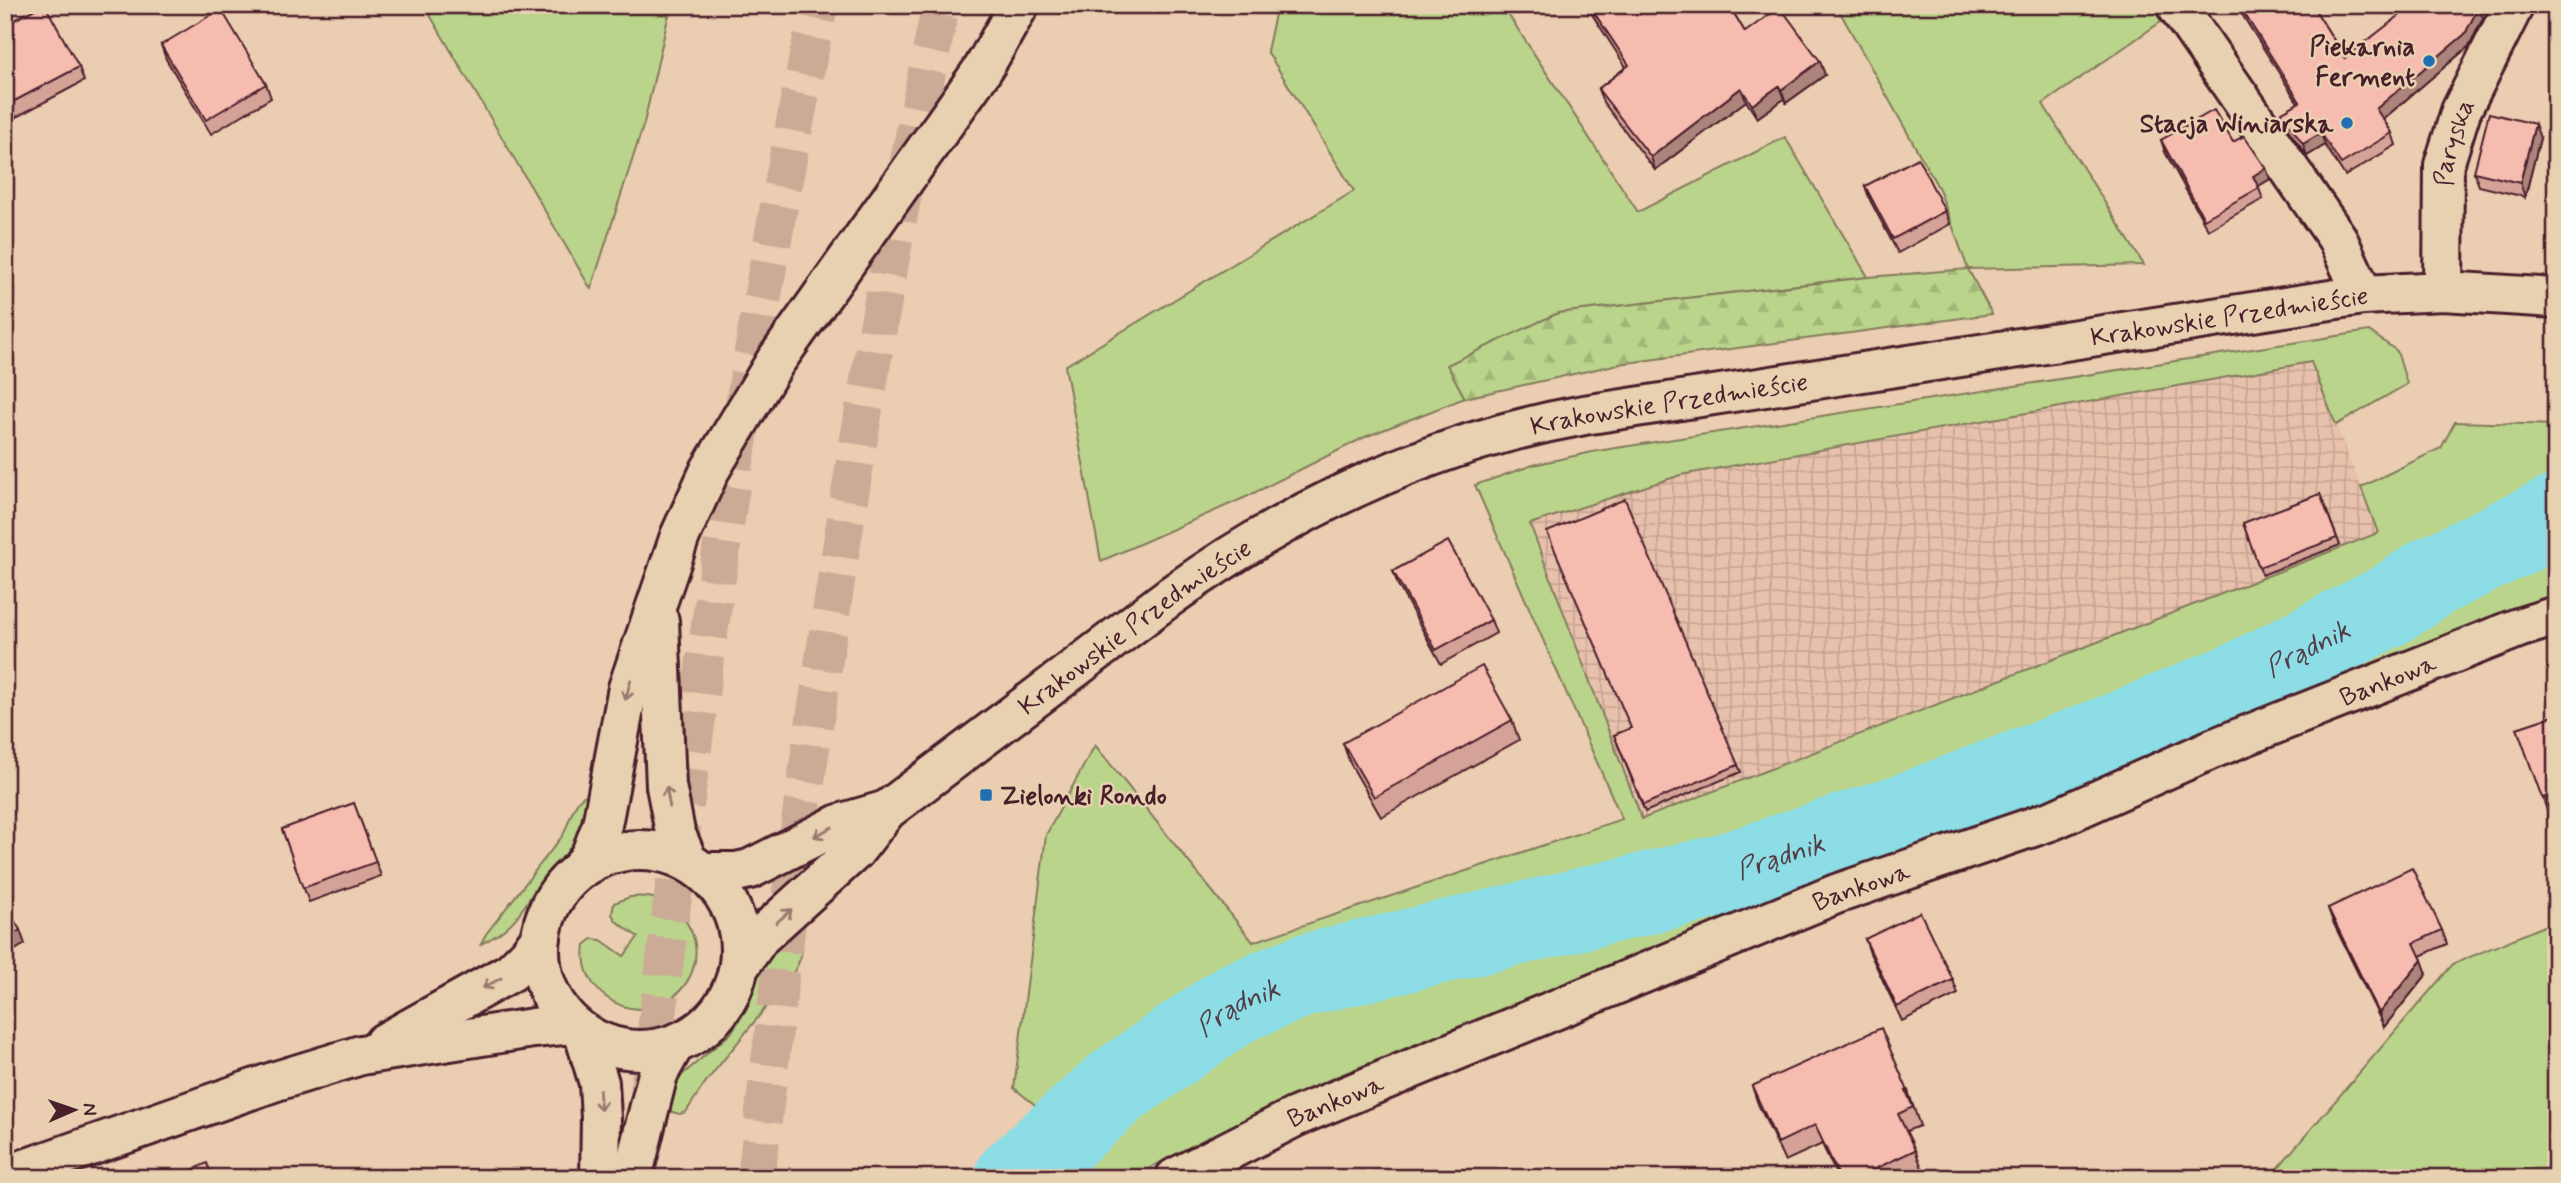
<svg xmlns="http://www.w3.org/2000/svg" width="2561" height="1183" font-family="Mynerve,sans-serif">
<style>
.industrial{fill:url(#industrial-grid)}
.green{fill:#bbd48b;stroke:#827a5b;stroke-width:2}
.forest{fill:url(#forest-firs);stroke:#827a5b;stroke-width:2}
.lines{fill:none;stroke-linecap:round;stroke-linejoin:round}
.river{stroke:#8cdde5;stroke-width:82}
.highway-tunnel{stroke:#cbaa96;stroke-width:38;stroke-dasharray:38 19;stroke-linecap:butt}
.street-casing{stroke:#4a1f2b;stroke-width:44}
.secondary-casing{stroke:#4a1f2b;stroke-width:44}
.street{stroke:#e8d1b1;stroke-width:38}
.secondary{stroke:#e8d1b1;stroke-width:38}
.wall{fill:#d4a297;stroke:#4a1f2b;stroke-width:2}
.shaded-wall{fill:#ad847b;stroke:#4a1f2b;stroke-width:2}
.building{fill:#f7bcb0;stroke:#4a1f2b;stroke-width:2}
.oneway{stroke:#99786e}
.poi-dot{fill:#1f6fb2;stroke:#e8d1b1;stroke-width:2.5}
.labels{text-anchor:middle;stroke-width:5;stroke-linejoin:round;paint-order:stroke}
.poi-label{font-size:26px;font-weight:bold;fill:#4a1f2b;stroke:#e8d1b1;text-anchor:end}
.street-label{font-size:26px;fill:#4a1f2b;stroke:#e8d1b1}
.water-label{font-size:28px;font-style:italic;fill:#543c47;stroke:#e8d1b1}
</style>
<defs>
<pattern id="industrial-grid" width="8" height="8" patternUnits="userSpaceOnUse" patternTransform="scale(1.75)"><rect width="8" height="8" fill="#e8c1ac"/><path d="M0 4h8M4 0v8" fill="none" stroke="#c8a594"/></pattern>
<pattern id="forest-firs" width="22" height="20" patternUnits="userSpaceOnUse" patternTransform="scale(1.75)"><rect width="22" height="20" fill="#bbd48b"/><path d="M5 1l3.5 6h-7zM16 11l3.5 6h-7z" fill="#a2b678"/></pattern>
</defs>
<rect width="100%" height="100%" fill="#ebcdb1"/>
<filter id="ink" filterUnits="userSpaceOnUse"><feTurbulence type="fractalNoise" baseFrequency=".0143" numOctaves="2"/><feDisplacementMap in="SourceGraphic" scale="14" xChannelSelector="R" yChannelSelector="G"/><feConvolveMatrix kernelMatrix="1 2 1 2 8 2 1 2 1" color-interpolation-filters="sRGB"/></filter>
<g filter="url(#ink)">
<path class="industrial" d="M 2311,362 L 2379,533 L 1642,820 L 1529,524 L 1680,475 Z"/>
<path class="green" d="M 424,5 L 671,5 L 644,123 L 591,289 Z
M 1277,5 L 1502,5 L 1638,212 L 1785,137 L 1868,277 L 1558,313 L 1448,365 L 1465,398 L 1365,437 L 1246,497 L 1101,561 L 1065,366 L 1354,191 L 1267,51 Z
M 1836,5 L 2150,5 L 2162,21 L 2043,104 L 2144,265 L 1968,269 L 1939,189 Z
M 2369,331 L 2397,351 L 2407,384 L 2336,425 L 2311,362 L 1681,475 L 1530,524 L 1642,819 L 2378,533 L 2361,487 L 2441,448 L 2455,422 L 2556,425 L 2556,508 L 2015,747 L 1793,820 L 1288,952 L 1220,982 L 1044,1112 L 1014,1088 L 1046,835 L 1095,745 L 1253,942 L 1622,819 L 1475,485 L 1533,465 L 1597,451 Z
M 2556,540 L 2556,600 L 2403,656 L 2352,671 L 2339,656 L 2521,552 Z
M 2107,760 L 2113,780 L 1708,925 L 1333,1078 L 1153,1166 L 1139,1178 L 1047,1178 L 1179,1063 L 1280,1003 L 1511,946 L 1813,866 Z
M 589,794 C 586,810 584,827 576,841 C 570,853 559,860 550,869 C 522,902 525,922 481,944 L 486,934 L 563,835 C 570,822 574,796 589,794 Z
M 630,897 C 649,895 666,899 679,913 C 727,964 661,1038 606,997 C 589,985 582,965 585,945 L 592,939 L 601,940 L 624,956 L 638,937 L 616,921 L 612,914 L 614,903 Z
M 2556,921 L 2556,1178 L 2269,1178 L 2453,964 Z
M 799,931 C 806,948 801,960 792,975 L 705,1083 L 686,1112 L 680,1114 L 668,1111 L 677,1084 L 682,1075 L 731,1033 L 748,1007 L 759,975 L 773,954 Z"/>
<path class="forest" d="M 1968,269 L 1992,314 L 1619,364 L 1465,398 L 1447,365 L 1558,313 L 1868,277 Z"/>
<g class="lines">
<path class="river" id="s1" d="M 1015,1178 L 1116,1087 L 1236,1003 L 1305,975 L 1719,876 L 1903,815 L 2121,732 L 2247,679 L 2390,605 L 2432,577 L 2556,516"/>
<path class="highway-tunnel" d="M 649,1089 C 693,726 743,363 819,5
M 756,1178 C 774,1032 790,885 812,740 C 848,494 889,248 941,5"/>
<g class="street-casing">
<g id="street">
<path d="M 2176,5 L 2337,238 L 2363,295"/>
<path id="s2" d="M 2443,291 L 2444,165 L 2461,111 L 2514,5"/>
<path d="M 584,1034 L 599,1083 L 601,1118 L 600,1178"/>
<path d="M 632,1178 L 658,1074 L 674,1045"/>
<path id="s3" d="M 1175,1178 L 1295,1117 L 1836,894 L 2053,820 L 2212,749 L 2518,628 L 2556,616"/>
</g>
</g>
<g class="secondary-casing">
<g id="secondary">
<path d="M 659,621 L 666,786 L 675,832 L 688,862"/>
<circle cx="640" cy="950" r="100"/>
<path d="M 581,869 L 591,854 L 602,825 L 628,688 L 680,536 L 710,470 L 775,362 L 983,69 L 1019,5"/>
<path d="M 703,872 L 736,872 L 750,869 L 839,824 L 887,810"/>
<path id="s4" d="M 739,967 L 760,937 L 855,851 L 887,810 L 1172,595 C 1295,507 1434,442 1584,415 L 2363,295 L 2443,291 L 2556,298"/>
<path d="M 384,1043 L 511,972 L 529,954 L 541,937"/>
<path d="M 5,1176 L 276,1081 L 361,1055 L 533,1028 L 572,1024"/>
</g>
</g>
<use href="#street" class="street"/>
<use href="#secondary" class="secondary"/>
</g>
<path class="wall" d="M 1586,5 L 1729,5 L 1745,32 L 1825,75 L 1786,103 L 1784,99 L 1757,118 L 1746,101 L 1655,170 L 1603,102 L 1598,89 L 1626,67 Z
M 2236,5 L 2312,5 L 2345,58 L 2479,6 L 2483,18 L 2469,46 L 2383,119 L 2392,133 L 2396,145 L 2345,176 L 2325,145 L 2307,156 L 2285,125 L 2281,113 L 2298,103 Z
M 5,25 L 79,67 L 84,81 L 5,123 Z
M 161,45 L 266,84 L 271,98 L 211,134 L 166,59 Z
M 2540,138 L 2525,197 L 2479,186 L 2474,172 Z
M 2161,140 L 2233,142 L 2266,168 L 2270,179 L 2258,186 L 2263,199 L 2208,230 L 2165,152 Z
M 1865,186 L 1945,211 L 1950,224 L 1898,253 L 1870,200 Z
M 2320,494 L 2340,545 L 2262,575 L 2243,523 Z
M 1393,571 L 1491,620 L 1496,633 L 1441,664 L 1398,585 Z
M 2556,715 L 2556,827 L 2549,809 L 2547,810 L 2517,728 Z
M 1512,720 L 1519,740 L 1381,817 L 1350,763 L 1343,743 Z
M 1631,728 L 1738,765 L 1741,772 L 1645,812 L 1614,735 Z
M 354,803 L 381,876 L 309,902 L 282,829 Z
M 2328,908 L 2442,930 L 2447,944 L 2420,956 L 2427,974 L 2384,1027 L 2333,922 Z
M 1865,939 L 1953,980 L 1958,994 L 1902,1021 L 1870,953 Z
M 1752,1086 L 1908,1091 L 1920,1126 L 1906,1131 L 1915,1150 L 1922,1168 L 1902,1178 L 1838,1178 L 1822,1144 L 1785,1161 L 1758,1104 Z"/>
<path class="shaded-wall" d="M 2479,6 L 2483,18 L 2469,46 L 2381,121 L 2376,109 Z
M 1820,61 L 1825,75 L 1786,103 L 1781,90 Z
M 1779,86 L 1784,99 L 1757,118 L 1752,105 Z
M 1741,88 L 1746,101 L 1655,170 L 1651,157 Z
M 2535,124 L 2540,138 L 2525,197 L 2520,183 Z
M 2321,133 L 2325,145 L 2307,156 L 2303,144 Z
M 2266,168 L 2270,179 L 2257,187 L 2253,176 Z
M 20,930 L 25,944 L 5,956 L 5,939 Z
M 2422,960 L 2427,974 L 2384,1027 L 2379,1013 Z"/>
<path class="building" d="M 42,5 L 45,5 L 79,67 L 5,106 L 5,25 Z
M 1589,5 L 1729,5 L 1745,32 L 1780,7 L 1820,61 L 1781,90 L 1779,86 L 1752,105 L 1741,88 L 1651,157 L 1598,89 L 1629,65 Z
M 2239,5 L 2312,5 L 2345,58 L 2413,5 L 2479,6 L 2465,34 L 2376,109 L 2392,133 L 2341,164 L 2321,133 L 2303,144 L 2281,113 L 2300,102 Z
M 221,9 L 266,84 L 206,120 L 161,45 Z
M 2214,110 L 2233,142 L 2244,136 L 2266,168 L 2253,176 L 2259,188 L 2204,219 L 2161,140 Z
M 2489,113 L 2535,124 L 2520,183 L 2474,172 Z
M 1918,158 L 1945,211 L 1893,239 L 1865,186 Z
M 2320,494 L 2337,538 L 2259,567 L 2243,523 Z
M 1625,499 L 1738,765 L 1643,805 L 1614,735 L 1631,728 L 1547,532 Z
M 1448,541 L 1491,620 L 1436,650 L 1393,571 Z
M 1482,666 L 1512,720 L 1374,797 L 1343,743 Z
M 2556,715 L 2556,820 L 2553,821 L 2545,797 L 2542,798 L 2517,728 Z
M 354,803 L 376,862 L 303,888 L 282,829 Z
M 2412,868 L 2442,930 L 2414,943 L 2422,960 L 2379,1013 L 2328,908 Z
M 5,905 L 20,930 L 5,939 Z
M 1920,912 L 1953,980 L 1897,1007 L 1865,939 Z
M 1881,1028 L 1908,1091 L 1906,1091 L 1913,1107 L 1898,1114 L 1915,1150 L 1856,1178 L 1840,1178 L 1815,1125 L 1778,1143 L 1752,1086 Z
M 207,1163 L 213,1178 L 175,1178 Z"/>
<defs><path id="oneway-shaft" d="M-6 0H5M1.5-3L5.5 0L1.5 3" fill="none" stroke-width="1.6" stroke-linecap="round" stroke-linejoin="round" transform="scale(1.75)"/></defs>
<g class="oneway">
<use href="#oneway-shaft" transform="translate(628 690) rotate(105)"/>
<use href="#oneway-shaft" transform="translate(668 797) rotate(-100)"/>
<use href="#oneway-shaft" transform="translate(823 832) rotate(152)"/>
<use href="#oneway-shaft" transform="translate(784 916) rotate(-42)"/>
<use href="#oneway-shaft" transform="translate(492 983) rotate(151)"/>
<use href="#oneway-shaft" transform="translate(600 1100) rotate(86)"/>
</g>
</g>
<g class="poi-dot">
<circle cx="2429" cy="61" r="7"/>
<circle cx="2347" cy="123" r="7"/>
<rect x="979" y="788" width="14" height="14" rx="3.5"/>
</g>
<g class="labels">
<g class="poi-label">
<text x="2415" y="55">Piekarnia<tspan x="2415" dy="30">Ferment</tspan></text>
<text x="2333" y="132">Stacja Winiarska</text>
<text x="1000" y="804" text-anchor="start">Zielonki Rondo</text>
</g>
<g class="street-label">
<text dy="9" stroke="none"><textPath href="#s2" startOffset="150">Paryska</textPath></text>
<text dy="9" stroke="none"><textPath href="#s4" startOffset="1680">Krakowskie Przedmieście</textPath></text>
<text dy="9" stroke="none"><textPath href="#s4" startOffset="1113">Krakowskie Przedmieście</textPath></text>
<text dy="9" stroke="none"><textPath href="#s4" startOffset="525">Krakowskie Przedmieście</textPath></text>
<text dy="9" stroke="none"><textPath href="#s3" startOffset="1312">Bankowa</textPath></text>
<text dy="9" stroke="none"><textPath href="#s3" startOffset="746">Bankowa</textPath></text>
<text dy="9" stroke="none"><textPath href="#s3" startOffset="178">Bankowa</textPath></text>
</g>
<g class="water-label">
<text dy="10" stroke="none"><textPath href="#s1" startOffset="1414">Prądnik</textPath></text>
<text dy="10" stroke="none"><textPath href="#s1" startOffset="847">Prądnik</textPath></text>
<text dy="10" stroke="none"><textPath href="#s1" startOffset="282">Prądnik</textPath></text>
</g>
</g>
<rect width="2561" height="1183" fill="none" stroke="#e8d1b1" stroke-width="28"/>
<rect x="14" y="14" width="2533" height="1155" fill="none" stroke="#4a1f2b" stroke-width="2.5" filter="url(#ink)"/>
<g transform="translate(74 1110) rotate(88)" stroke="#e8d1b1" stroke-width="5" paint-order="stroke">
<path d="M0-5L12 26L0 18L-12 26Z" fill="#4a1f2b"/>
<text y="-10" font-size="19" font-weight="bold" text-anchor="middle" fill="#4a1f2b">N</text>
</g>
</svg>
